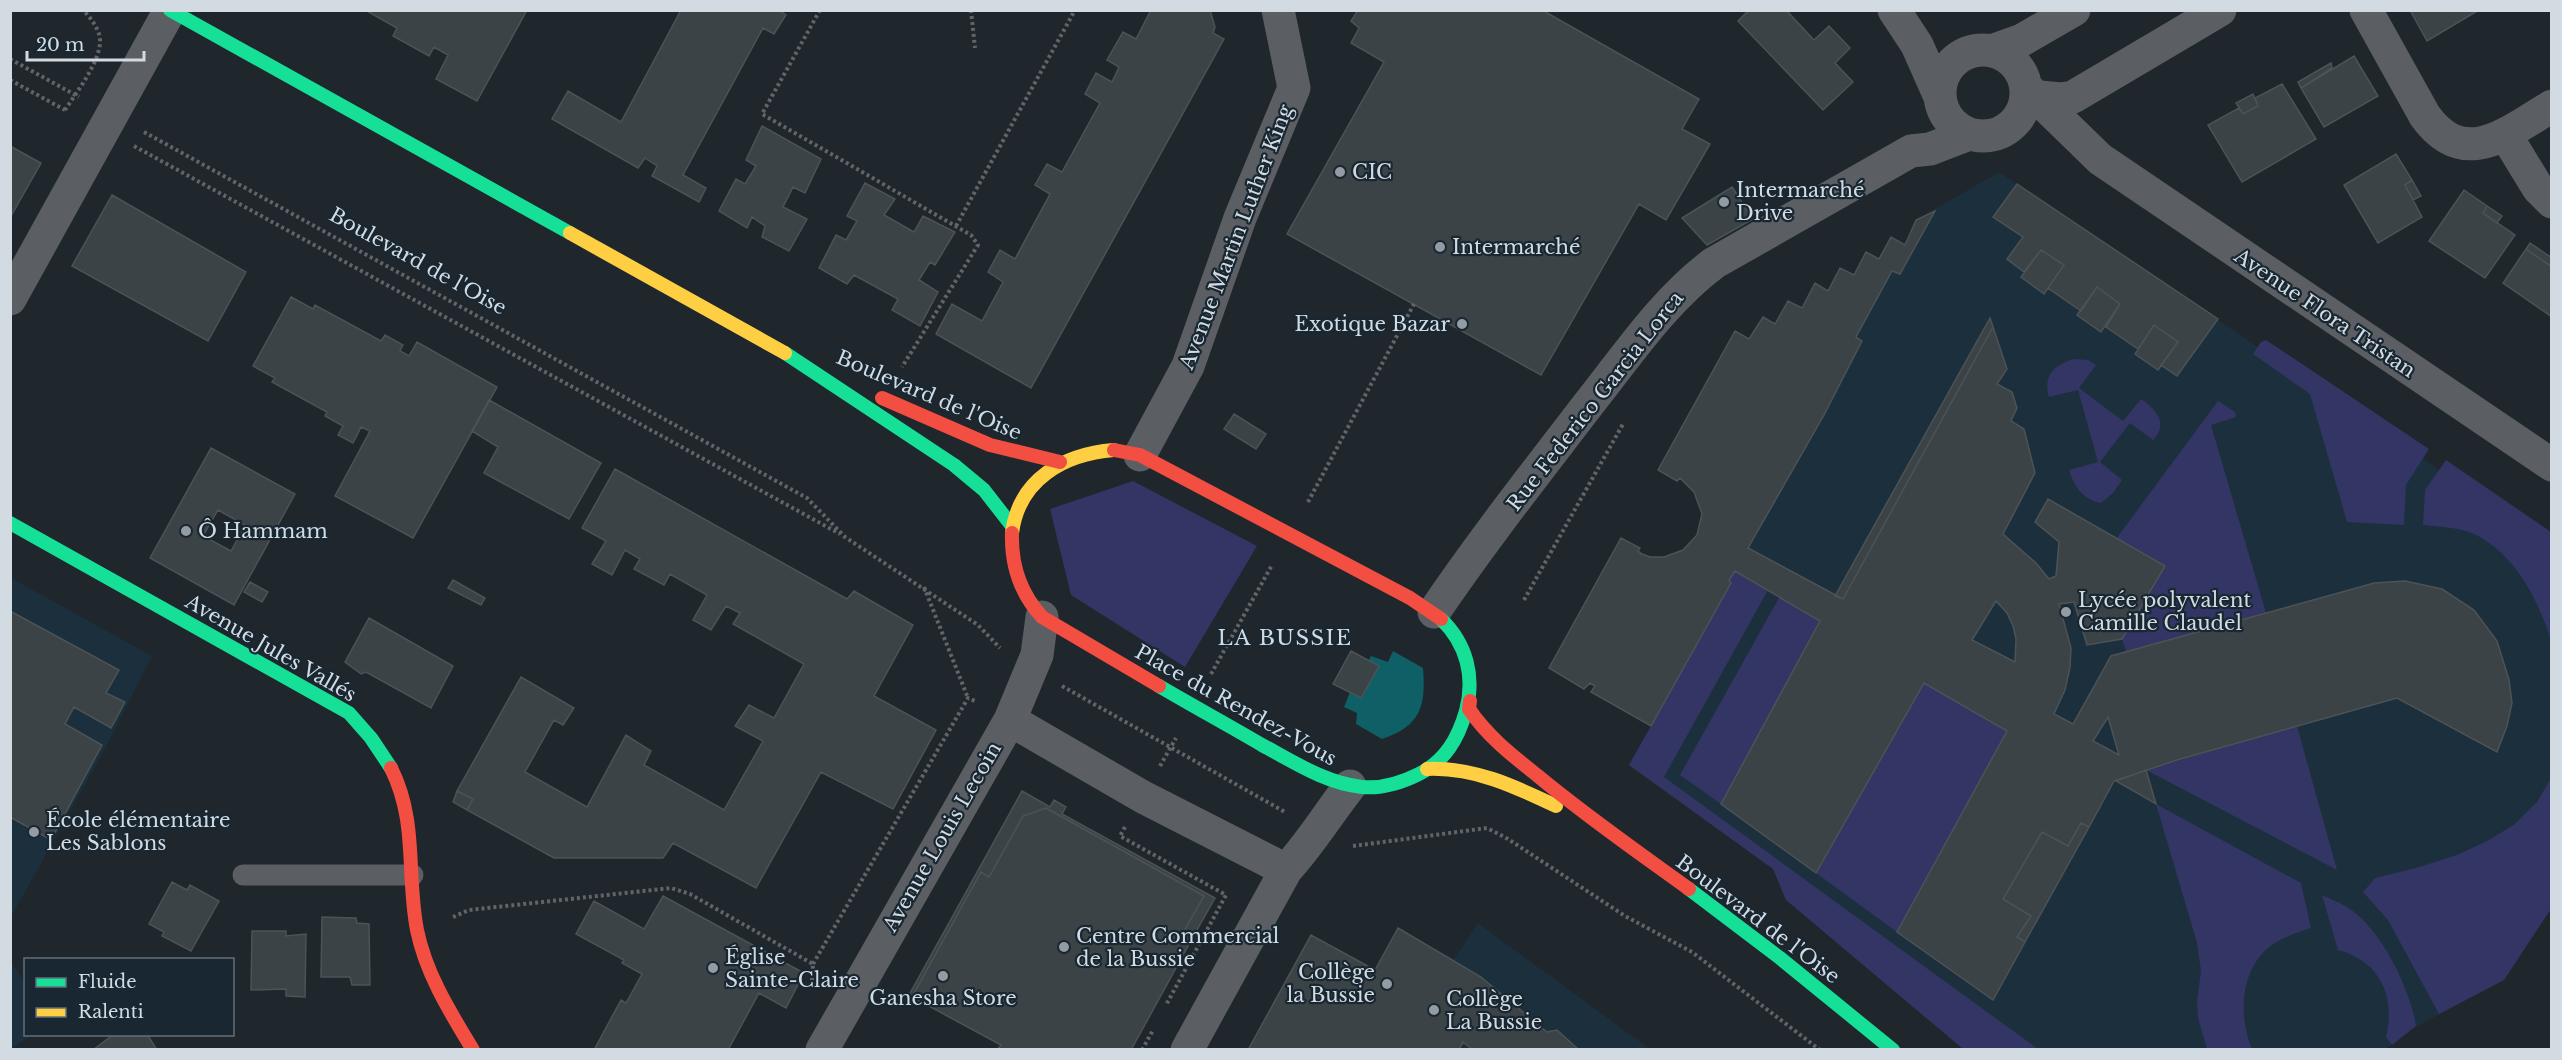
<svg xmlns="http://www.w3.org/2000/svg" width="2562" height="1060" font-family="'Libre Baskerville',serif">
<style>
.built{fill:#1c2f3c}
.green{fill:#333564}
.water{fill:#0e5f66}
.building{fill:#3c4347;stroke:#4c5357;stroke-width:1.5;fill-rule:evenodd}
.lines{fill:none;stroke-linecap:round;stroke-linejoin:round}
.path{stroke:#616468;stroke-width:4;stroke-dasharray:3 3;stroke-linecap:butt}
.lane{stroke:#5b5e62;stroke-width:21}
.street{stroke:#5b5e62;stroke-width:33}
.fast{stroke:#16e098;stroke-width:14}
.slow{stroke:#ffcf43;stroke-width:14}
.jam{stroke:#f24e42;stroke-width:14}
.poi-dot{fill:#939ca2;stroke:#192732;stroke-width:2}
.labels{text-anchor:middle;stroke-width:4.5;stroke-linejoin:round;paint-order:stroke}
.poi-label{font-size:20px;fill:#d2dbe2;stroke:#192732;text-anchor:start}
.street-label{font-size:20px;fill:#d2dbe2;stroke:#192732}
.neighbourhood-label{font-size:21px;letter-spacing:1.5px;fill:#d2dbe2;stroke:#192732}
</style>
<rect width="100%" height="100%" fill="#1f262c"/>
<path class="built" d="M 1999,172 L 2551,545 L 2551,909 L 2504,980 L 2412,1029 L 2386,1049 L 1963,1049 L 1786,900 L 1773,869 L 1628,765 L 1651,726 L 1591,692 L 1594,686 L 1590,683 L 1549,668 L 1621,538 L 1640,548 L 1638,551 L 1642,554 L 1650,557 L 1664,557 L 1683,550 L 1697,535 L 1702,514 L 1694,492 L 1680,478 L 1677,481 L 1658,470 L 1735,331 L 1749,338 L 1763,317 L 1775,324 L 1788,301 L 1802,307 L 1815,283 L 1828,290 L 1840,268 L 1854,275 L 1866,252 L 1879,259 L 1891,237 L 1905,245 L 1916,220 Z
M 11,578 L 152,656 L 106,747 L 11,917 Z
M 1478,923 L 1650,1049 L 1249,1050 L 1312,935 L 1376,970 L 1399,929 L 1454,959 Z
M 10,961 L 25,982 L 26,1034 L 32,1035 L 11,1049 Z"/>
<path class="green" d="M 2266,340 L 2429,449 L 2406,485 L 2404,525 L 2347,522 L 2310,394 L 2253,354 L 2261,342 Z
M 2073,359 L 2088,360 L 2096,365 L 2079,388 L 2123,421 L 2141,399 C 2156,409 2169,424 2153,440 L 2130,423 L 2100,462 L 2122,480 L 2113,493 L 2101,503 C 2083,500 2074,486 2069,470 L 2098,462 L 2078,390 L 2049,397 C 2043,376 2053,366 2073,359 Z
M 2218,401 L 2235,412 L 2236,417 L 2211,425 L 2266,613 L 2126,652 L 2122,639 L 2165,566 L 2116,539 Z
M 2446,460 L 2551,532 L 2551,640 C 2538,600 2516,556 2478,536 C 2462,527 2440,527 2423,525 L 2425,490 Z
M 1133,481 L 1257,546 L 1185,667 L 1071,595 L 1050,509 Z
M 1735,571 L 1768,590 L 1664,777 L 2038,1049 L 1963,1049 L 1786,900 L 1773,869 L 1629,765 L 1731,584 L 1729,580 Z
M 1780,596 L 1820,621 L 1721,804 L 1680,775 Z
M 1924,683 L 2007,731 L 1897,932 L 1816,873 Z
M 2297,726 L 2337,870 L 2146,770 Z
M 2551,778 L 2551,909 L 2504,980 L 2439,1014 L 2388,920 L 2363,892 L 2375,878 L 2416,868 L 2457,855 L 2489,840 L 2515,824 L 2537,802 Z
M 2156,804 L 2301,883 L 2311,928 C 2298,932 2284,937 2272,945 C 2240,968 2238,1016 2252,1049 L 2207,1049 L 2198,1018 L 2197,1002 L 2201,971 L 2197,943 Z
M 2322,895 C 2330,899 2339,902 2347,907 C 2381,928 2410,988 2416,1026 L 2392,1045 L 2386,1037 C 2396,997 2380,961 2338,950 Z"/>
<path class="water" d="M 1393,651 L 1423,668 C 1426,706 1421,726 1382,739 L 1356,724 L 1357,713 L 1344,707 L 1350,692 L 1361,698 L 1378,667 L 1369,660 L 1371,656 L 1388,662 Z"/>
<path class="building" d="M 365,10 L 527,10 L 477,101 L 436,79 L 448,55 L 434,47 L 429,56 L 393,36 L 397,28 Z
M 681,10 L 779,10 L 786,15 L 774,34 L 763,28 L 683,175 L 706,188 L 699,202 L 652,176 L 657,166 L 645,158 L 638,168 L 552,119 L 568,91 L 621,122 Z
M 1151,10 L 1210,10 L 1215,27 L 1213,33 L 1224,39 L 1031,388 L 936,334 L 952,304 L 982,321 L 1003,282 L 988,272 L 1000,250 L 1015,259 L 1050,194 L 1035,185 L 1047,164 L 1062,172 L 1100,103 L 1085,94 L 1096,73 L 1112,82 L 1119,67 L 1107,60 L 1123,32 L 1136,39 Z
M 1358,10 L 1542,10 L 1699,99 L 1682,129 L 1710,144 L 1666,220 L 1639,204 L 1541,375 L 1287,234 L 1384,62 L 1351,43 L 1359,28 L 1351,21 Z
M 1749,10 L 1786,10 L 1814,40 L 1829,26 L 1850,48 L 1835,63 L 1853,82 L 1823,110 L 1738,21 Z
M 2410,10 L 2479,10 L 2427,41 Z
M 2354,56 L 2378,96 L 2324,127 L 2301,88 Z
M 2331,63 L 2332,68 L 2301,88 L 2298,82 Z
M 2282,84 L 2316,139 L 2242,182 L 2208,125 L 2239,108 L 2243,114 L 2258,106 L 2255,98 Z
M 2253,94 L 2258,106 L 2243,114 L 2236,103 Z
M 762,126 L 821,159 L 805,193 L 793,187 L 783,207 L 807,219 L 789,251 L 762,237 L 765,226 L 752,217 L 747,228 L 719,211 L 736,179 L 745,184 L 756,166 L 746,160 Z
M 10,146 L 41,163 L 10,218 Z
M 2396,154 L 2412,180 L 2405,185 L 2422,217 L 2378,243 L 2344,185 Z
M 2412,180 L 2421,196 L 2413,200 L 2405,185 Z
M 865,183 L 895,199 L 884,215 L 914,232 L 923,216 L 955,232 L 935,265 L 930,262 L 919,280 L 938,292 L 920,326 L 892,310 L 898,299 L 854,275 L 847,284 L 819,268 L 836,235 L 846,240 L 857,221 L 847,216 Z
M 2017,184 L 2218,319 L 2177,376 L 2161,365 L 2178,342 L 2154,325 L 2138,349 L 2106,327 L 2120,304 L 2097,287 L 2081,311 L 2048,288 L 2064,265 L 2041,250 L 2024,272 L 2007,259 L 2023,237 L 1993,217 Z
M 1732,187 L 1753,219 L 1707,245 L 1682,218 Z
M 2464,190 L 2487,206 L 2483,213 L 2515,235 L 2485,278 L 2429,241 Z
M 112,195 L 246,272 L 208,341 L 72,266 Z
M 2487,206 L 2502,216 L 2497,223 L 2483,213 Z
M 1935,211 L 1900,274 L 1892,271 L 1856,337 L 1862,341 L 1824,415 L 1748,548 L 1843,599 L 1993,327 L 2007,369 L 1997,384 L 2012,392 L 2017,408 L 2011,421 L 2024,429 L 2035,473 L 2003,534 L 2036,563 L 2049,579 L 2056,576 L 2059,542 L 2035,522 L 2048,499 L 2165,566 L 2122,639 L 2087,645 L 2074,602 L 2059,604 L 2071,648 L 2070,667 L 2065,690 L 2054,714 L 2073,724 L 2111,656 L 2360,587 L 2374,583 L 2405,581 L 2442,589 L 2474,610 L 2497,641 L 2509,680 L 2512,703 L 2507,726 L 2497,752 L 2397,698 L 2177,760 L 2114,781 L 2089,827 L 2081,823 L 2068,846 L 2042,832 L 2003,899 L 2031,916 L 2017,937 L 2025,942 L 1993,1000 L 1897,932 L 2007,731 L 1924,683 L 1816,873 L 1721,804 L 1820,621 L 1735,571 L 1729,580 L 1731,583 L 1651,726 L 1591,692 L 1595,686 L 1590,683 L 1584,689 L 1549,668 L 1621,538 L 1640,548 L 1638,551 L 1642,554 L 1650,557 L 1664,557 L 1683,550 L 1697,535 L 1702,514 L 1694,492 L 1680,478 L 1677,481 L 1658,470 L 1735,331 L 1749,339 L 1763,317 L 1775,324 L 1788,301 L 1802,308 L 1815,283 L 1828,291 L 1840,268 L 1854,275 L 1866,252 L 1879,259 L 1891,237 L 1905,245 L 1916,220 ZM 1996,601 L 2007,613 L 2013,626 L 2016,639 L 2015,662 L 1972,640 ZM 2108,717 L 2119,755 L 2093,741 Z
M 2530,243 L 2552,258 L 2552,267 L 2526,249 Z
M 2526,249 L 2552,267 L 2552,317 L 2503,283 Z
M 2041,250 L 2064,265 L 2044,294 L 2021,277 Z
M 2097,287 L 2120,304 L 2101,332 L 2077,315 Z
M 291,297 L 313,309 L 315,305 L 381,341 L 385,335 L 403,345 L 400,351 L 409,356 L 417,342 L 497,387 L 413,538 L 335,496 L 370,431 L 361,427 L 353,443 L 338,435 L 343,426 L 325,416 L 327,412 L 272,382 L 275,378 L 253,366 Z
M 1990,318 L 1993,327 L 1843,599 L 1835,596 Z
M 2154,325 L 2178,342 L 2158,370 L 2135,354 Z
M 489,400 L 601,463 L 569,519 L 484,473 L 498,447 L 472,431 Z
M 1234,414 L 1266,434 L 1256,449 L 1224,429 Z
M 211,448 L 295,494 L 234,605 L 150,558 ZM 218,510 L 245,525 L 231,551 L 203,536 Z
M 615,469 L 847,599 L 854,591 L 913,625 L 874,696 L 936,730 L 893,809 L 821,772 L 756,888 L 673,843 L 663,858 L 554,858 L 467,810 L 473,799 L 457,791 L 521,677 L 574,708 L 563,725 L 554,720 L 525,772 L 587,807 L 626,735 L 651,751 L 644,765 L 724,810 L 763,741 L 735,726 L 749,705 L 774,718 L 804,664 L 733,624 L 740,613 L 726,606 L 711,630 L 693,620 L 707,595 L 670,574 L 664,585 L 634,569 L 640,559 L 625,550 L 612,575 L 592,564 L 606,541 L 582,528 Z
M 453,580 L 485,598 L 481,605 L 448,588 Z
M 250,582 L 268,592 L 262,602 L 244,592 Z
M 10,611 L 119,670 L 106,693 L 125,702 L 111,728 L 74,707 L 65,724 L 102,745 L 51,840 L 10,817 Z
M 369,618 L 453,666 L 431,708 L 366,672 L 361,674 L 345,662 Z
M 1351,651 L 1379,666 L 1361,698 L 1333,684 Z
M 2146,770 L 2156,804 L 2116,781 Z
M 457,791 L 473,799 L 467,810 L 453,802 Z
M 1022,791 L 1050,807 L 1054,800 L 1066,807 L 1062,814 L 1215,898 L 1193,937 L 1184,931 L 1204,896 L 1046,808 L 1023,816 L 989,877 L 981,872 L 912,997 L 909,995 Z
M 1046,808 L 1204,896 L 1184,931 L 1193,937 L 1131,1050 L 997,1050 L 1001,1045 L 912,997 L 981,872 L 989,877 L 1023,816 Z
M 2081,823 L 2089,827 L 2025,942 L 2017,937 L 2031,916 L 2003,899 L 2042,832 L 2068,846 Z
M 172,882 L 187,890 L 190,885 L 219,901 L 191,951 L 162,936 L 164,932 L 149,924 Z
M 663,896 L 804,973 L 786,1008 L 759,993 L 728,1050 L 594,1050 L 621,1000 L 626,1003 L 642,974 L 622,963 L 624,960 L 576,934 L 594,901 L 644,929 Z
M 322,917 L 356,918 L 357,923 L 369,924 L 370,985 L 352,985 L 350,977 L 321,977 Z
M 1398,928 L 1481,977 L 1547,1032 L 1557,1030 L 1579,1050 L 1473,1050 L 1463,1042 L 1459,1050 L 1248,1050 L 1311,935 L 1375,970 Z
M 252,931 L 286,931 L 286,936 L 306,934 L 305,997 L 286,996 L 286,989 L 251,990 Z
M 114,1034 L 147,1034 L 157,1050 L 93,1050 Z"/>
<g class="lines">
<path class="path" d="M 820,10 L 762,114 L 971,235 L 978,245 L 902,367
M 971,10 L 975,48
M 10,59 L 79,97
M 10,80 L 65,110
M 65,110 C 76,93 106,55 99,34 C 96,25 90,17 83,10
M 144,132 L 807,498 L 845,537 L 978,625 L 1000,648
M 134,146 L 840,534
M 956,226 L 1075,10
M 1308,502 L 1414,304
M 924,587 L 968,698
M 1524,600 L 1623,424
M 1211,674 L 1272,565
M 1062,686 L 1285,812
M 1160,766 L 1176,738
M 1125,827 L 1120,836 L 1226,895 L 1166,1005
M 1353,846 L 1487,828 L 1508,839 L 1625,916 L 1692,952 L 1820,1050
M 453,917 L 469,910 L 671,888 L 690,894 L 813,964 L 812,983 L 816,985
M 813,964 L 968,698 L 977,702
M 1142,1050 L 1153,1030"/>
<path class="lane" d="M 243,875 L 413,875"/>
<path class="street" d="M 1894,10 L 1917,45 L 1940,97
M 2366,10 L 2425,116 C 2465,171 2508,132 2552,106
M1940 93a43 43 0 1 1 86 0a43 43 0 1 1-86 0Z
M 1994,50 L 2022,40 L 2074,10
M 2026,87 L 2100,159 L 2552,465
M 2027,96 L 2062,99 L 2073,97 L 2220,10
M 2505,134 L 2538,188 L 2552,202
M 10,299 L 170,10
M 1140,455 L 1188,366 L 1240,218 L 1294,88 L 1278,10
M 1434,612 C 1482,541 1535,474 1587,406 C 1627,356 1662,302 1714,263 L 1911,151 L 1930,149 L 1969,134
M 1010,720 L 1143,797 L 1286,870
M 822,1050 L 1010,720 L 1037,655 L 1042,617
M 1187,1050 L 1286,870 C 1310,844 1328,814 1350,786"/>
<path class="fast" d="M 170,10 L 570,233
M 785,353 L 954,465 L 984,490 L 1012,526
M 10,523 L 349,713 L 371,738 L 391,768
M 1159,686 C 1193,706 1228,725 1262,745 C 1294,762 1325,783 1362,787 C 1382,789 1401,783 1419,774 C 1445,761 1458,739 1466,711 C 1475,677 1467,644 1441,619
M 1689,889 L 1780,958 L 1893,1050"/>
<path class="slow" d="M 570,233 L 785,353
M 1012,533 C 1019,479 1064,454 1114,450
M 1427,769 C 1474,767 1514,786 1556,806"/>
<path class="jam" d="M 882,398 L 990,445 L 1060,462
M 1114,450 L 1140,455 L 1410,598 L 1441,619
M 1012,533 C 1011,565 1020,593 1042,617 L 1159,686
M 1470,701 L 1469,709 C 1487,736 1513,756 1538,776 C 1586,816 1638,852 1689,889
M 391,768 C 418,822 406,873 417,930 C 426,974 450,1012 473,1050"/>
</g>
<g class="poi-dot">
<circle cx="1340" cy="172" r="6"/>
<circle cx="1724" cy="202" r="6"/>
<circle cx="1440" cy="247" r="6"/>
<circle cx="1462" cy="324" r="6"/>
<circle cx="186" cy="531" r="6"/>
<circle cx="2066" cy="612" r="6"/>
<circle cx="34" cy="832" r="6"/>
<circle cx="1064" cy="947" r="6"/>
<circle cx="713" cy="968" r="6"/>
<circle cx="943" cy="976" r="6"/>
<circle cx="1387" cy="984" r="6"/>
<circle cx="1434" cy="1010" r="6"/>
</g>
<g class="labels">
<g class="poi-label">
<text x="1352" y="179">CIC</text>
<text x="1736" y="197">Intermarché<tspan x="1736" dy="23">Drive</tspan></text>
<text x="1452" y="254">Intermarché</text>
<text x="1450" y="331" text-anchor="end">Exotique Bazar</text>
<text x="198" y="538">Ô Hammam</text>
<text x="2078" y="607">Lycée polyvalent<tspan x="2078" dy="23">Camille Claudel</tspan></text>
<text x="46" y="827">École élémentaire<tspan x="46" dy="23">Les Sablons</tspan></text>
<text x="1076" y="943">Centre Commercial<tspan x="1076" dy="23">de la Bussie</tspan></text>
<text x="725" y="964">Église<tspan x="725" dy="23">Sainte-Claire</tspan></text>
<text x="1375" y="979" text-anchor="end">Collège<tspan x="1375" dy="23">la Bussie</tspan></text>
<text x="943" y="1005" text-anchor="middle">Ganesha Store</text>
<text x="1446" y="1006">Collège<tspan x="1446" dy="23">La Bussie</tspan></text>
</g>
<g class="street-label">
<text transform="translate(1236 237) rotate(-69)" y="7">Avenue Martin Luther King</text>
<text transform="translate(418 261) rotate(29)" y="7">Boulevard de l'Oise</text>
<text transform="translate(2325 313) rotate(34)" y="7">Avenue Flora Tristan</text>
<text transform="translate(929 395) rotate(23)" y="7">Boulevard de l'Oise</text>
<text transform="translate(1595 401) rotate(-52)" y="7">Rue Federico Garcia Lorca</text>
<text transform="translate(271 648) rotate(30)" y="7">Avenue Jules Vallés</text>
<text transform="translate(1236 705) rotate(29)" y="7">Place du Rendez-Vous</text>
<text transform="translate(942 837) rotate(-60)" y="7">Avenue Louis Lecoin</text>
<text transform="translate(1758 919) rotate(37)" y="7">Boulevard de l'Oise</text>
</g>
<g class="neighbourhood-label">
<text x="1285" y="645">LA BUSSIE</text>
</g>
</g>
<rect width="2562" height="1060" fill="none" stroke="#d2dbe2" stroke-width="24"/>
<rect x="24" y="958" width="210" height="78" fill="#192732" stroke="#636f78" stroke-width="1.5"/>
<rect x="36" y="978" width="30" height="9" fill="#16e098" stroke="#636f78" stroke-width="1.5"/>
<text x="78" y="988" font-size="18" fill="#d2dbe2">Fluide</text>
<rect x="36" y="1008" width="30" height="9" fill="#ffcf43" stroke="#636f78" stroke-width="1.5"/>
<text x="78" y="1018" font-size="18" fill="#d2dbe2">Ralenti</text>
<path d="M27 51v9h117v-9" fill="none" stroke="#d2dbe2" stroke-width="3"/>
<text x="36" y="51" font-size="18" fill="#d2dbe2" stroke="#192732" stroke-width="4.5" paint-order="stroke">20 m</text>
</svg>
